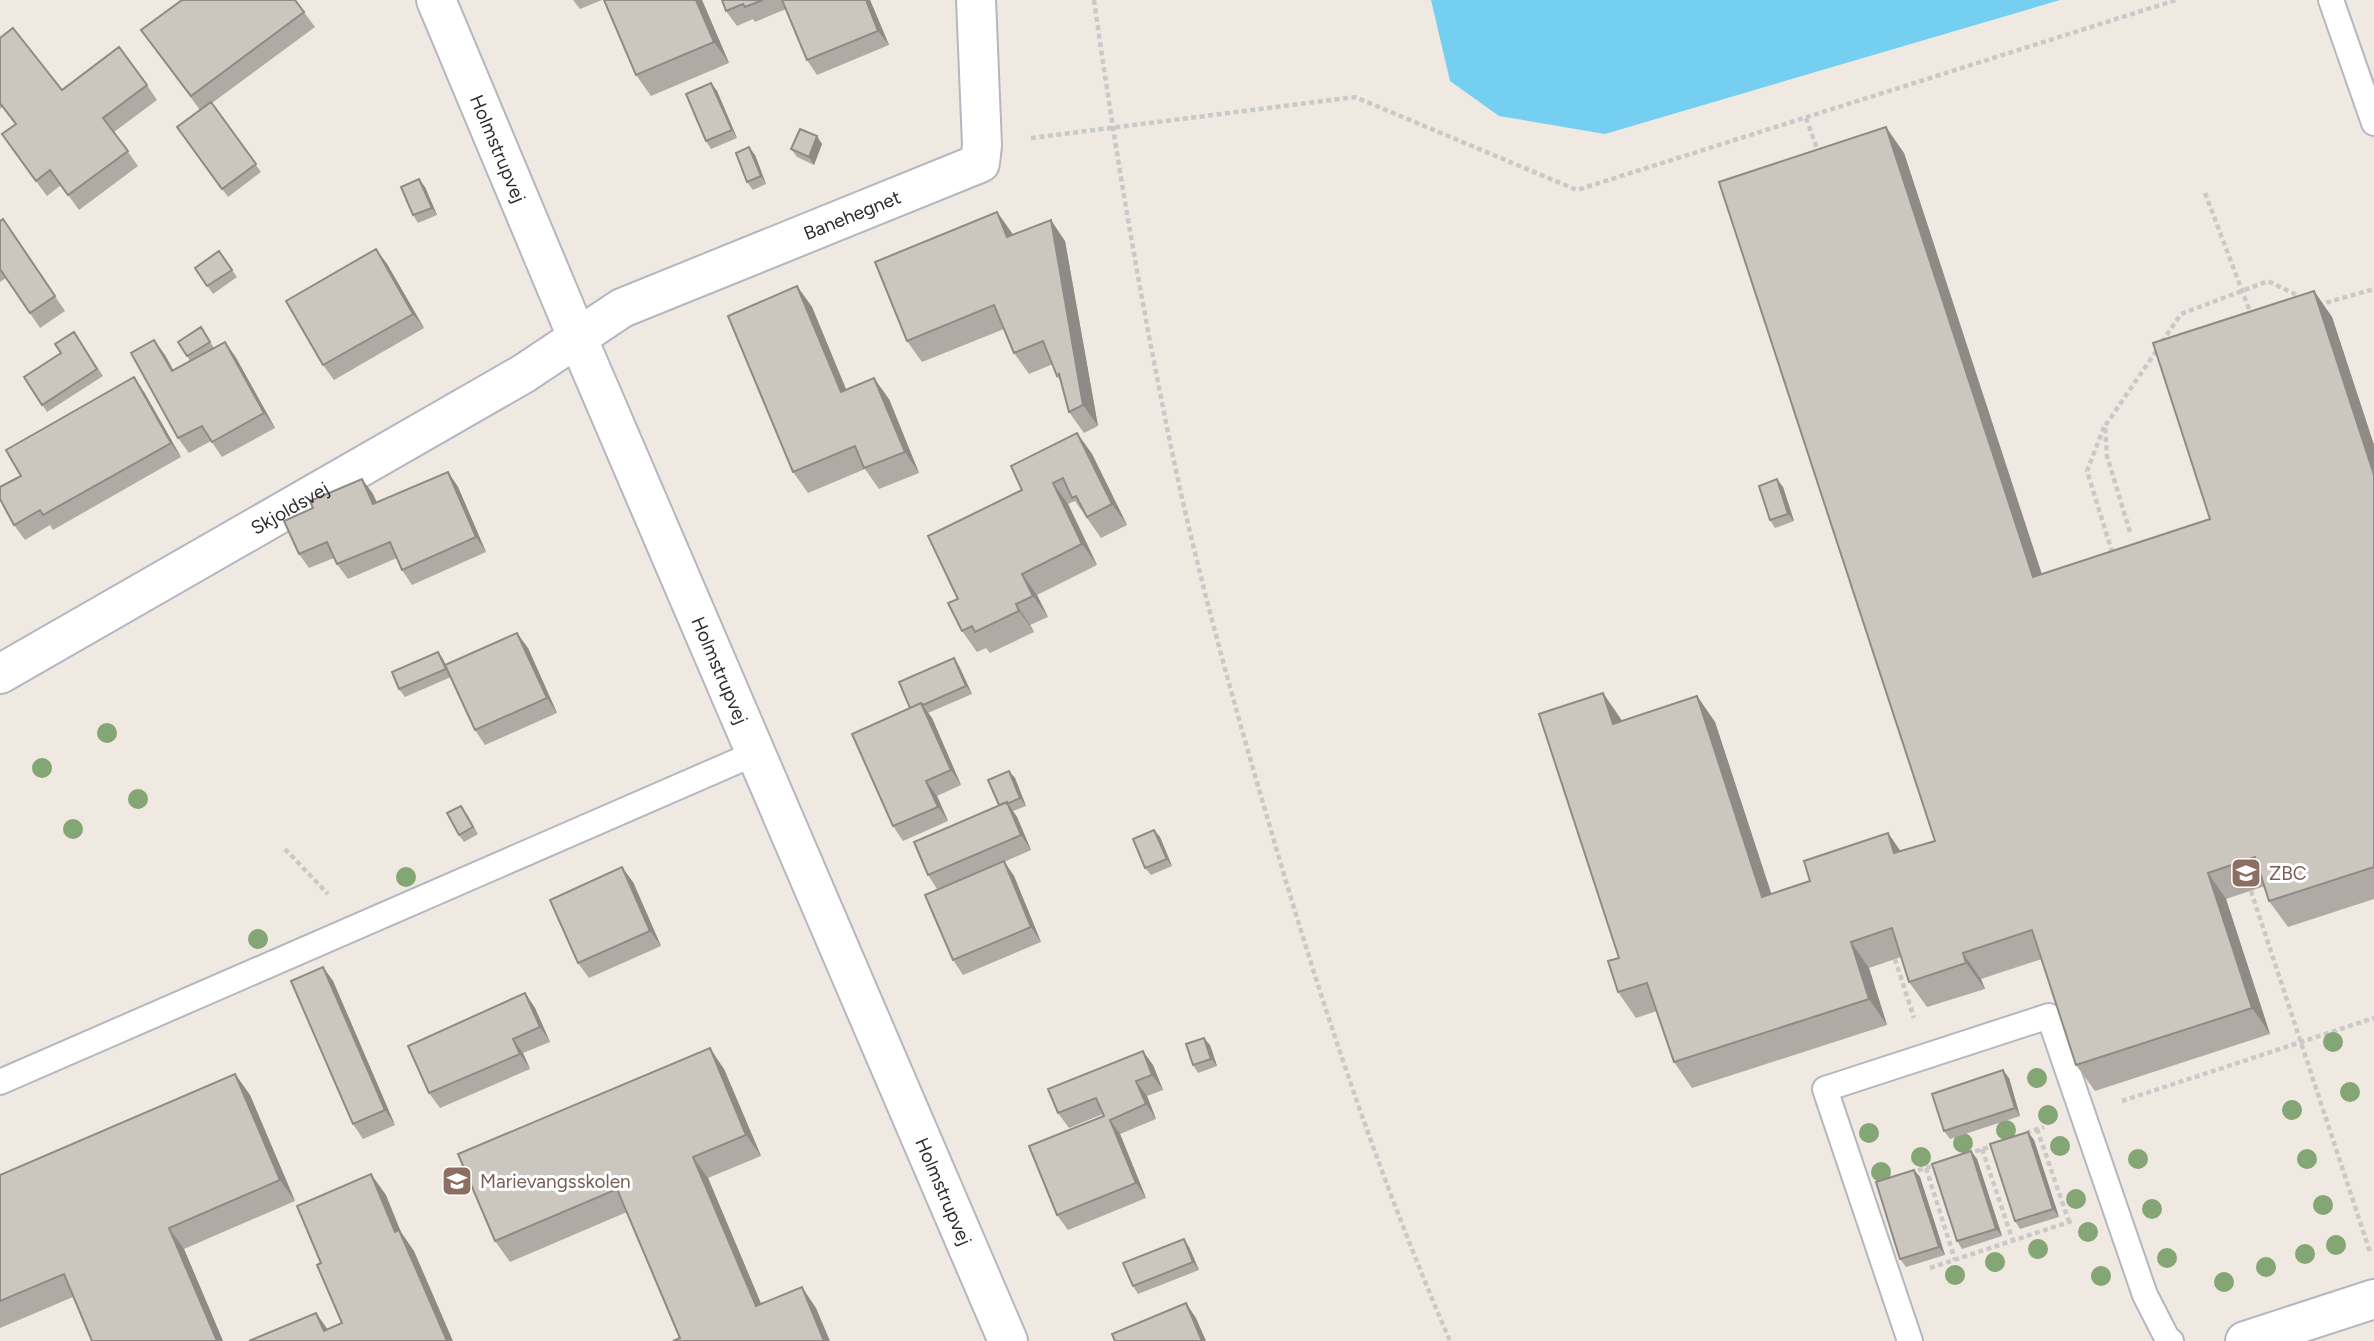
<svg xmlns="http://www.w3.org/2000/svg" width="2374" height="1341" font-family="Figtree,sans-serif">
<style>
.water{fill:#75cff0}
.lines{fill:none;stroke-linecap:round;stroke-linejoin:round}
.service-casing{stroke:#b4b7c1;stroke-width:28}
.minor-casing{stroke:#b4b7c1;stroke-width:42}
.tertiary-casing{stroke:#b4b7c1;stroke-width:42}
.path{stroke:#c9c9c9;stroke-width:4.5;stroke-dasharray:5 3.5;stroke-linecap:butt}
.service{stroke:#fff;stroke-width:24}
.minor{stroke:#fff;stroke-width:38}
.tertiary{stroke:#fff;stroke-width:38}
.tree{fill:#84a574}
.wall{fill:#afaba4}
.shaded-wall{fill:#8e8b86}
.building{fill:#cbc7bf;stroke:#8e8b86;stroke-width:2}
.labels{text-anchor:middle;stroke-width:6;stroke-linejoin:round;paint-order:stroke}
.street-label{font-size:19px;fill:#2e2e2e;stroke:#fff}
.education-label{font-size:19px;fill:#785e54;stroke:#fff;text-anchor:start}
</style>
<rect width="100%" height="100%" fill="#efe9e1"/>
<path class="water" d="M 1431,0 L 2060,0 L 1605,134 L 1499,116 L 1450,81 Z"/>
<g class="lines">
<g class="service-casing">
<path id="service" d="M 2331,0 L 2374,123
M 0,1082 L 756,753
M 1910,1341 L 1825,1089 L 2049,1016 L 2145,1295 L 2167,1338 L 2171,1341"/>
</g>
<g class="minor-casing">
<g id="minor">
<path id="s1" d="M 0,674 L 523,374 L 622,308 L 980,163 L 982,145 L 976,0"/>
<path d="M 2245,1341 L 2374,1299"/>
</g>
</g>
<g class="tertiary-casing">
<g id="tertiary">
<path id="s2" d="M 436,0 L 578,339 L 1008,1341"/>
</g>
</g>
<path class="path" d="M 1094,0 C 1117,164 1145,327 1180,489 C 1205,600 1236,711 1268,820 C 1319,997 1377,1172 1450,1341
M 1806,118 L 1819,154
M 1031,138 L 1355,97 L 1577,190 L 2176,0
M 2205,193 L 2252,317
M 2318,305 L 2374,289
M 2162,342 L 2181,314 L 2268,281 L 2303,298
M 2104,427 L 2087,471 L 2113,555
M 2130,532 L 2107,456 L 2105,426 L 2157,350
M 285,849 L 328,894
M 2251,891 L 2370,1252
M 1895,959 L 1914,1018
M 2122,1101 L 2374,1018
M 2037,1129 L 2069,1222
M 2026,1133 L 2044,1127
M 1982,1149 L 2013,1241
M 1967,1154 L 1995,1145
M 1926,1168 L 1955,1260
M 1910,1173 L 1938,1164
M 1930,1268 L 2075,1220"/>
<use href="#service" class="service"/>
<use href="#minor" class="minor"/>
<use href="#tertiary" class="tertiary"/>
</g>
<g class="tree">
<circle cx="107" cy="733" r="10"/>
<circle cx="42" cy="768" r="10"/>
<circle cx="138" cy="799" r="10"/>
<circle cx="73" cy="829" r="10"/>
<circle cx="406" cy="877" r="10"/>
<circle cx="258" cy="939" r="10"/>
<circle cx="2333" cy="1042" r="10"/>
<circle cx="2037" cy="1078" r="10"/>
<circle cx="2350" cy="1092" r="10"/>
<circle cx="2292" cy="1110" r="10"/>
<circle cx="2048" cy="1115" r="10"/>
<circle cx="2006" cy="1130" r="10"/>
<circle cx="1869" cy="1133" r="10"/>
<circle cx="1963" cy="1143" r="10"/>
<circle cx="2060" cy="1146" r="10"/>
<circle cx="1921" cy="1157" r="10"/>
<circle cx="2138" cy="1159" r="10"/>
<circle cx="2307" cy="1159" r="10"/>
<circle cx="1881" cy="1172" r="10"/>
<circle cx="2076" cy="1199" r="10"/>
<circle cx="2323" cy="1205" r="10"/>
<circle cx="2152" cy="1209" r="10"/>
<circle cx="2088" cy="1232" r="10"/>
<circle cx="2336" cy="1245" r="10"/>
<circle cx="2038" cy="1249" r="10"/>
<circle cx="2305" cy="1254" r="10"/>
<circle cx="2167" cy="1258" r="10"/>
<circle cx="1995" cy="1262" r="10"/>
<circle cx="2266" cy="1267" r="10"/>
<circle cx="1955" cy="1275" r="10"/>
<circle cx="2101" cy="1276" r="10"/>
<circle cx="2224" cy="1282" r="10"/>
</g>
<path class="wall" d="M 295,0 L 315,27 L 212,103 L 261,172 L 228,197 L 177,127 L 200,110 L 141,30 Z
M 573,0 L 602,0 L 580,9 Z
M 604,0 L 702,0 L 729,63 L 651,96 L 636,75 Z
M 722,0 L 870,0 L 889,45 L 817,75 L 807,60 L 786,9 L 755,22 L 753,19 L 737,26 L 726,11 Z
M 0,38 L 62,90 L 147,85 L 157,100 L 114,132 L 138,166 L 79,210 L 61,185 L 47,196 L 12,149 L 15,124 L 2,107 L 0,109 Z
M 711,83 L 717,91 L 737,138 L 711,149 L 706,141 Z
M 822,144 L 814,165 L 797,157 L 791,149 Z
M 1904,153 L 2042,574 L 2210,519 L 2314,291 L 2332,317 L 2374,445 L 2374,899 L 2288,927 L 2269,901 L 2265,886 L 2226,899 L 2270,1034 L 2095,1091 L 2076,1065 L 2042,959 L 1981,979 L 1985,989 L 1927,1007 L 1909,982 L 1901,957 L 1869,968 L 1887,1025 L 1692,1088 L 1674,1062 L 1657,1011 L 1636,1018 L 1618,992 L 1619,958 L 1603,693 L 1621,721 L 1697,696 L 1715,722 L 1771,894 L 1810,881 L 1888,833 L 1900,851 L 1935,841 Z
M 755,155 L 766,184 L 753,190 L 747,182 Z
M 425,187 L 437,215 L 418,223 L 413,215 Z
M 997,212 L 1013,235 L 1065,241 L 1098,426 L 1084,433 L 1069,412 L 1061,382 L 1057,376 L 1053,364 L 1029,374 L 1014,353 L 1004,329 L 922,362 L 907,341 Z
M 3,219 L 65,311 L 40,328 L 6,278 L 0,282 L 0,221 Z
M 376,249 L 387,264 L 424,328 L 334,380 L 323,365 Z
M 219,251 L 237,277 L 213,294 L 195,268 Z
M 797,286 L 812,307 L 846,390 L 889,399 L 919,473 L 879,489 L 865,469 L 808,493 L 793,472 Z
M 201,327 L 214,348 L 235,356 L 275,428 L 222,457 L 211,441 L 189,453 L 178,438 L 165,355 L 173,370 L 190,361 L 187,356 Z
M 74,332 L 103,376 L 47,412 L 24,377 L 61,353 Z
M 144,392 L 181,457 L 53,530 L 50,525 L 25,540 L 14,525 L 21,476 Z
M 1077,433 L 1092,454 L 1127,525 L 1101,538 L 1075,501 L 1068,504 L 1097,565 L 1037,595 L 1048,617 L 1030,625 L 1034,632 L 990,653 L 986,648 L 977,652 L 962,631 L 958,599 L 1022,490 Z
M 448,472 L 458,487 L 486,552 L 412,585 L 402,570 L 397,558 L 348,579 L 337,564 L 334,558 L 309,568 L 299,554 L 313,508 L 362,479 L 373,494 L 377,503 Z
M 1783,487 L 1794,521 L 1775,528 L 1770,520 Z
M 528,648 L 557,713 L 485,745 L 475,730 L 451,677 L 405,697 L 399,689 L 438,652 L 446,665 Z
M 959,666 L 972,694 L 928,713 L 932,718 L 961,785 L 937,796 L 948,821 L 903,841 L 893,826 L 910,708 Z
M 1009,771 L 1015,778 L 1026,806 L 1013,811 L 1017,817 L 1031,850 L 1004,862 L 1014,876 L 1041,942 L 963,975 L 953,960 L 937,889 L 928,875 L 999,805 Z
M 467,814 L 478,834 L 464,842 L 459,835 Z
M 1154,830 L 1160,837 L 1172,866 L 1151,875 L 1145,868 Z
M 633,882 L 661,946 L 589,978 L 578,963 Z
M 323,967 L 333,981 L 395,1125 L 363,1139 L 353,1124 Z
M 525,993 L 535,1008 L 550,1042 L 523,1053 L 530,1069 L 440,1108 L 429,1093 Z
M 1210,1045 L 1217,1066 L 1198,1073 L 1193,1065 Z
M 1153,1065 L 1163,1090 L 1147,1096 L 1156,1119 L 1120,1134 L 1146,1198 L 1068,1230 L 1057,1215 L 1104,1116 L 1103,1114 L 1069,1128 L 1058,1113 Z
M 724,1069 L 761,1156 L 708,1178 L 761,1304 L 816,1308 L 680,1338 L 627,1212 L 510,1262 L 495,1241 Z
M 235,1074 L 250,1095 L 295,1201 L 184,1249 L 223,1341 L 92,1341 L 73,1297 L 0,1328 L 0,1175 Z
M 2009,1078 L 2020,1116 L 1950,1139 L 1944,1131 Z
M 2028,1132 L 2034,1140 L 2059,1217 L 2020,1229 L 2015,1221 Z
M 1971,1151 L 1977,1159 L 2002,1236 L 1962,1249 L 1957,1241 Z
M 1914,1170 L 1920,1177 L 1945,1255 L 1906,1267 L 1900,1259 Z
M 1189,1247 L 1199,1270 L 1138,1294 L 1133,1286 Z"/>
<path class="shaded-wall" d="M 696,0 L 702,0 L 729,63 L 714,42 Z
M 866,0 L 870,0 L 889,45 L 878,31 Z
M 711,83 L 717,91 L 737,138 L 732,130 Z
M 1886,127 L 1904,153 L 2051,603 L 2033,577 Z
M 817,136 L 822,144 L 814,165 L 809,157 Z
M 749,147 L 755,155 L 766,184 L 761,176 Z
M 419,179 L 425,187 L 437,215 L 432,208 Z
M 997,212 L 1012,233 L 1022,258 L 1007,237 Z
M 1051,220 L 1065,241 L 1098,426 L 1083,405 Z
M 376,249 L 387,264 L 424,328 L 413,314 Z
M 797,286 L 812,307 L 856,413 L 841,392 Z
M 2314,291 L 2332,317 L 2374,445 L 2374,475 Z
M 154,340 L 165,355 L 182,386 L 172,371 Z
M 225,342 L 235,356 L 275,428 L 264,413 Z
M 134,377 L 144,392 L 181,457 L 171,443 Z
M 874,378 L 889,399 L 919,473 L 905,452 Z
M 1077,433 L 1092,454 L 1127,525 L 1112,504 Z
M 448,472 L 458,487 L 486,552 L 476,537 Z
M 362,479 L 373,494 L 384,519 L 373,504 Z
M 1777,479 L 1783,487 L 1794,521 L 1788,514 Z
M 1053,483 L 1068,504 L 1097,565 L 1082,544 Z
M 1022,574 L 1037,595 L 1048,617 L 1033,596 Z
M 1016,604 L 1030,625 L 1034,632 L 1019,611 Z
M 517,633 L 528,648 L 557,713 L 547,698 Z
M 438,652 L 443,659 L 451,677 L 446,669 Z
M 954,658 L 959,666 L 972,694 L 966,686 Z
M 1603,693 L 1621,719 L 1631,750 L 1613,724 Z
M 1697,696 L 1715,722 L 1781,923 L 1762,897 Z
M 921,703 L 932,718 L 961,785 L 951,770 Z
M 1009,771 L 1015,778 L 1026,806 L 1020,798 Z
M 926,781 L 937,796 L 948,821 L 938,807 Z
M 1007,802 L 1017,817 L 1031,850 L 1021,835 Z
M 1154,830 L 1160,837 L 1172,866 L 1167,859 Z
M 1888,833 L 1906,859 L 1894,853 Z
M 1004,861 L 1014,876 L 1041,942 L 1031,927 Z
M 622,867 L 633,882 L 661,946 L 650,931 Z
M 2208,873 L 2226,899 L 2270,1034 L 2252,1008 Z
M 1851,942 L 1869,968 L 1887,1025 L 1869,999 Z
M 1963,953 L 1981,979 L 1985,989 L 1966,963 Z
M 323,967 L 333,981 L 395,1125 L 385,1110 Z
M 525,993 L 535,1008 L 550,1042 L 540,1027 Z
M 1204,1038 L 1210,1045 L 1217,1066 L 1211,1059 Z
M 513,1039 L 523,1053 L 530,1069 L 520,1054 Z
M 710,1048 L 724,1069 L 761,1156 L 746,1135 Z
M 1143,1051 L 1153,1065 L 1163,1090 L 1152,1075 Z
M 2003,1070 L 2009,1078 L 2020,1116 L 2015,1108 Z
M 235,1074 L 250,1095 L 295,1201 L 280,1180 Z
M 1136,1081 L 1147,1096 L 1156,1119 L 1146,1104 Z
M 1110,1120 L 1120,1134 L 1146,1198 L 1136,1183 Z
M 2028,1132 L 2034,1140 L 2059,1217 L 2053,1209 Z
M 1971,1151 L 1977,1159 L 2002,1236 L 1996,1229 Z
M 693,1157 L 708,1178 L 771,1327 L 756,1306 Z
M 1914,1170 L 1920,1177 L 1945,1255 L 1939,1247 Z
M 371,1174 L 386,1195 L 401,1232 L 414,1251 L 453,1341 L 447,1341 L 395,1232 Z
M 169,1228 L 184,1249 L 223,1341 L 217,1341 Z
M 1184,1239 L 1189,1247 L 1199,1270 L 1193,1262 Z
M 802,1287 L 816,1308 L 830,1341 L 824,1341 Z
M 1186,1303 L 1196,1318 L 1206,1341 L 1202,1341 Z
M 316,1313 L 331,1334 L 324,1331 Z"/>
<path class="building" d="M 182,0 L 295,0 L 304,12 L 191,96 L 141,30 Z
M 604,0 L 696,0 L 714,42 L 636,75 Z
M 722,0 L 763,0 L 745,7 L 743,4 L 726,11 Z
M 782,0 L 866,0 L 878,31 L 807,60 Z
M 13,28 L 62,90 L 119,47 L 147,85 L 103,118 L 128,151 L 68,195 L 50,170 L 36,181 L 2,134 L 16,124 L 0,103 L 0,38 Z
M 711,83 L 732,130 L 706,141 L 686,94 Z
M 211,102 L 256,164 L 222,189 L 177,127 Z
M 1886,127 L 2033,577 L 2210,519 L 2153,343 L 2314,291 L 2374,475 L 2374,867 L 2269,901 L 2255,857 L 2208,873 L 2252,1008 L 2076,1065 L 2032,930 L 1963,953 L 1966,963 L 1909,982 L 1892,928 L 1851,942 L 1869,999 L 1674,1062 L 1647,983 L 1618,992 L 1608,961 L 1619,958 L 1539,714 L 1603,693 L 1613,724 L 1697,696 L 1762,897 L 1810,881 L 1804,861 L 1888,833 L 1894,853 L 1935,841 L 1719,182 Z
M 800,129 L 817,136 L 809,157 L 791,149 Z
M 749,147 L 761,176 L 747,182 L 736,153 Z
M 419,179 L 432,208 L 413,215 L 401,187 Z
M 997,212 L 1007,237 L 1051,220 L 1083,405 L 1069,412 L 1059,374 L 1057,376 L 1043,341 L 1014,353 L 994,305 L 907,341 L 875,262 Z
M 3,219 L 55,296 L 30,313 L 0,269 L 0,221 Z
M 376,249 L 413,314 L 323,365 L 286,301 Z
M 219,251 L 232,270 L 207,286 L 195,268 Z
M 797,286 L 841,392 L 874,378 L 905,452 L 864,468 L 855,446 L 793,472 L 728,316 Z
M 201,327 L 210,342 L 187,356 L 178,342 Z
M 74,332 L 97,369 L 42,405 L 24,377 L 61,353 L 55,344 Z
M 154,340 L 172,371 L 225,342 L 264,413 L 212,442 L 202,426 L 178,438 L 131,353 Z
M 134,377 L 171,443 L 43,515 L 40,510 L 14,525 L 0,499 L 0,487 L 21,476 L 6,450 Z
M 1077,433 L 1112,504 L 1087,517 L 1076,496 L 1072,498 L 1063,478 L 1053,483 L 1082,544 L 1022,574 L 1033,596 L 1016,604 L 1019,611 L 975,632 L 972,626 L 962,631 L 948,603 L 958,599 L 928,536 L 1022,490 L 1011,466 Z
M 448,472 L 476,537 L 402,570 L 390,542 L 337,564 L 327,542 L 299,554 L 284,521 L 313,508 L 310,501 L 362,479 L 373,504 Z
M 1777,479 L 1788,514 L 1770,520 L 1759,486 Z
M 517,633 L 547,698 L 475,730 L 445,665 Z
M 438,652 L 446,669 L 399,689 L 392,672 Z
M 954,658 L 966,686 L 923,705 L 921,703 L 910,708 L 899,682 Z
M 921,703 L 951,770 L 926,781 L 938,807 L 893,826 L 852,734 Z
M 1009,771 L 1020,798 L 1007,804 L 1007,802 L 999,805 L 988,780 Z
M 1007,802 L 1021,835 L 928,875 L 914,842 Z
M 461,806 L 473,827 L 459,835 L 447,813 Z
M 1154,830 L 1167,859 L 1145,868 L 1133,839 Z
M 1004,861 L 1031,927 L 953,960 L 925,895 Z
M 622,867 L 650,931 L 578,963 L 550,900 Z
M 323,967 L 385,1110 L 353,1124 L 291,981 Z
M 525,993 L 540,1027 L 513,1039 L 520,1054 L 429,1093 L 408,1046 Z
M 1204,1038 L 1211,1059 L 1193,1065 L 1186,1044 Z
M 710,1048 L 746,1135 L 693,1157 L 756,1306 L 802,1287 L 824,1341 L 673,1341 L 680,1338 L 617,1189 L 495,1241 L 458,1154 Z
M 1143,1051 L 1152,1075 L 1136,1081 L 1146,1104 L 1110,1120 L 1136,1183 L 1057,1215 L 1029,1146 L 1104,1116 L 1096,1098 L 1058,1113 L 1048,1089 Z
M 2003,1070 L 2015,1108 L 1944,1131 L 1932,1094 Z
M 235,1074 L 280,1180 L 169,1228 L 217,1341 L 92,1341 L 64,1274 L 0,1301 L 0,1175 Z
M 2028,1132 L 2053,1209 L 2015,1221 L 1990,1144 Z
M 1971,1151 L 1996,1229 L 1957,1241 L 1932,1164 Z
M 1914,1170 L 1939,1247 L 1900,1259 L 1876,1182 Z
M 371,1174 L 395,1232 L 399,1230 L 447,1341 L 249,1341 L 316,1313 L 324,1331 L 342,1323 L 317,1265 L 321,1263 L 297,1206 Z
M 1184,1239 L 1193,1262 L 1133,1286 L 1123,1263 Z
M 1186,1303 L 1202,1341 L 1115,1341 L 1112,1334 Z"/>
<defs>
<g id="university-square" transform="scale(1.575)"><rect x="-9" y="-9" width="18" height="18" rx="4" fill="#8d6e63" stroke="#fff"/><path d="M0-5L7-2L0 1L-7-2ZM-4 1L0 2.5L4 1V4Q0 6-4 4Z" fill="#fff"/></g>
<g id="school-square" transform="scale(1.575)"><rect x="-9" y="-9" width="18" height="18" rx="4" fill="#8d6e63" stroke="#fff"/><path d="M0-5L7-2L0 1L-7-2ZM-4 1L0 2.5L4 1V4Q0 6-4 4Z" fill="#fff"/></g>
</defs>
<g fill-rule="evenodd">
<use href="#university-square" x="2246" y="873"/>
<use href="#school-square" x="457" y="1181"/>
</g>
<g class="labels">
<g class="street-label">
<text dy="7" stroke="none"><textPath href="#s2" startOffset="161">Holmstrupvej</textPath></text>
<text dy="7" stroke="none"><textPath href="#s1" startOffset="970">Banehegnet</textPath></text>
<text dy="7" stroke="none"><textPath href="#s1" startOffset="334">Skjoldsvej</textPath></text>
<text dy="7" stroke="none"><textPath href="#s2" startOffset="728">Holmstrupvej</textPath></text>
<text dy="7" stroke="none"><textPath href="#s2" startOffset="1295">Holmstrupvej</textPath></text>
</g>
<g class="education-label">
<text x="2269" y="880">ZBC</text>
<text x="480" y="1188">Marievangsskolen</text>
</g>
</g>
</svg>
